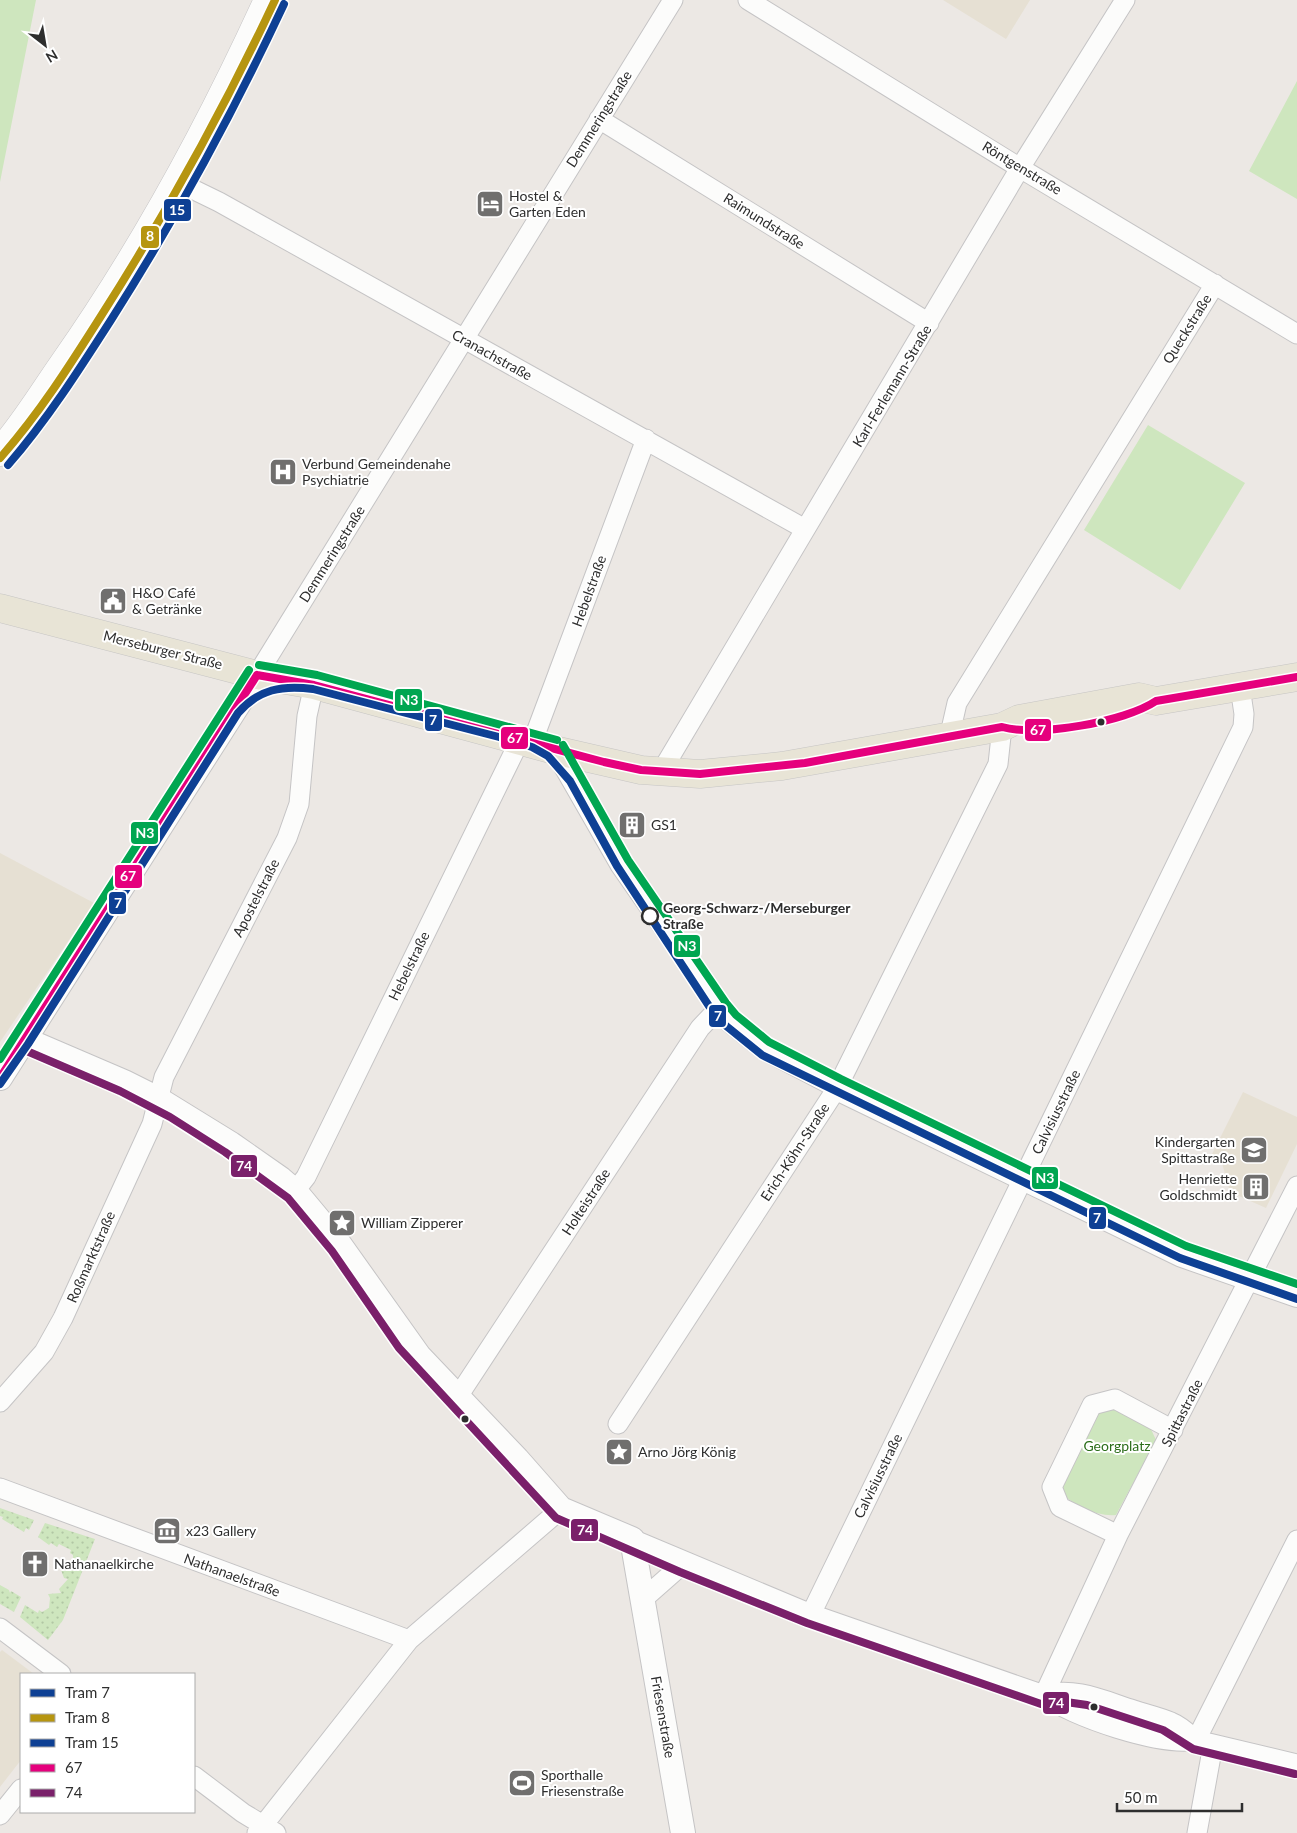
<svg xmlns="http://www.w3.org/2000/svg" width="1297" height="1833" font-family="Lato,sans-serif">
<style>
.education{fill:#e6e0d3}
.grass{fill:url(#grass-dots)}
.park{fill:#cee6be}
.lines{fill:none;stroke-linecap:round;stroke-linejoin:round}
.minor-casing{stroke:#c5c4c5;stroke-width:21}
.tertiary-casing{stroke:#c5c4c5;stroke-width:26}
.secondary-casing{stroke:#c5c4c5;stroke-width:29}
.primary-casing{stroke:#c6c5c4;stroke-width:29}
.minor{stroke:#fcfcfb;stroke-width:19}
.tertiary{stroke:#fcfcfb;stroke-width:24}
.secondary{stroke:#fcfcfb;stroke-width:28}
.primary{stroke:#e8e4d6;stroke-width:28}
.bus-1-casing{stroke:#fff;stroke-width:11}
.bus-2-casing{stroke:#fff;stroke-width:11}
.bus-3-casing{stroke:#fff;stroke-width:11}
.bus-1{stroke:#e5007d;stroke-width:8}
.bus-2{stroke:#7a206a;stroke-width:8}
.bus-3{stroke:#00a651;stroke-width:8}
.tram-1-casing{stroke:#fff;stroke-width:11}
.tram-2-casing{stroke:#fff;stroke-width:11}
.tram-3-casing{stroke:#fff;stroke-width:11}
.tram-1{stroke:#0e4094;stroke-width:8}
.tram-2{stroke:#b69510;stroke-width:8}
.tram-3{stroke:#0e4094;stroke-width:8}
.bus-dot{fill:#2e2e2e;stroke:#fff;stroke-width:2}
.stop-dot{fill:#fff;stroke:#2e2e2e;stroke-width:2.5}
.labels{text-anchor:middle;stroke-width:4;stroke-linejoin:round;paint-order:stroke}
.street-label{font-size:14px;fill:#2e2e2e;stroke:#fff}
.poi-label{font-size:14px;fill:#2e2e2e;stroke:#fff;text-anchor:start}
.stop-label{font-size:14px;font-weight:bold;fill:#2e2e2e;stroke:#fff;text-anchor:start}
.park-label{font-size:14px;fill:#2c6e1b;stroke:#fff}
.line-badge{stroke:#fff;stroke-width:2}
.badge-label{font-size:14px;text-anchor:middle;font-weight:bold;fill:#fff}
</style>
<defs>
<pattern id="grass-dots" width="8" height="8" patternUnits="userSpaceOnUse" patternTransform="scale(1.25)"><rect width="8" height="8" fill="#cee6be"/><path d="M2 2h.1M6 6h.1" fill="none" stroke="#b1c6a4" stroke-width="1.8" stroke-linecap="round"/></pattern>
</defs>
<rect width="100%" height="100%" fill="#ece8e4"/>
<path class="education" d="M 943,0 L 1030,0 L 1006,39 Z
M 0,853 L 94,903 L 0,1042 Z
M 1243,1092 L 1297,1117 L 1297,1144 L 1266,1208 L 1230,1192 L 1222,1163 L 1211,1156 Z
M 2,1650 L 34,1674 L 21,1674 L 21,1760 L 0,1787 L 0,1652 Z"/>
<path class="grass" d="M 0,1508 L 34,1520 L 29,1530 L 26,1528 L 24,1532 L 14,1526 L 13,1523 L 12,1525 L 2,1519 L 3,1517 L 0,1516 Z
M 45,1523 L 95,1539 L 63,1620 L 48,1640 L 20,1617 L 25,1605 L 38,1613 L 39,1610 L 42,1612 L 49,1608 L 50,1598 L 48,1594 L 61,1593 L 59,1589 L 68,1579 L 64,1578 L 61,1570 L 73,1564 L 73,1555 L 70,1553 L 71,1550 L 59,1544 L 57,1547 L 51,1543 L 49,1545 L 38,1537 Z
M 0,1585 L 9,1590 L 10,1593 L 11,1591 L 21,1597 L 14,1612 L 0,1604 Z"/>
<path class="park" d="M 0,0 L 36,0 L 0,182 Z
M 1297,81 L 1297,199 L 1249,171 Z
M 1148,425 L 1245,483 L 1180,590 L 1084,530 Z
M 1115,1406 L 1150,1427 L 1156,1440 L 1116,1515 C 1098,1517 1071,1505 1059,1490 L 1100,1411 Z"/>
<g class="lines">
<g class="minor-casing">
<path id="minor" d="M 748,0 L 1020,168 L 1297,334
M 599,119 L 929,323
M 178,182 L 219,202 L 805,529
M 257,675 L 673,0
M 954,736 L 952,725 L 957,703 L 1215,284
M 532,743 L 646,439
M 554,750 L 620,865 L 729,1022 L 764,1050 L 837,1088
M 661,772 L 1020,168 L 1125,0
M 295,1191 L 306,1177 L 520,740
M 457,1398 L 700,1028 L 718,1009
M 0,1402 L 44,1352 L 63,1318 L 152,1124 L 164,1077 L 287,838 L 299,804 L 307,716 L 314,685
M 618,1424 L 837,1088 L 998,764 L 1002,727
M 0,1488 L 409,1640
M 1118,1535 L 1060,1507 L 1052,1487 L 1092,1405 L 1115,1399 L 1173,1430
M 632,1539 L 811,1614 L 1044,1695 C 1070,1717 1163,1747 1196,1740
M 642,1600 L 684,1563
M 811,1614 L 1243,727 L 1244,714 L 1240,687
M 0,1628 L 61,1674
M 1044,1695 L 1118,1535 L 1297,1186
M 1044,1695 C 1074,1686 1105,1701 1134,1710 C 1146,1714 1160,1717 1171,1722 C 1181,1726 1188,1733 1196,1740 L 1297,1764
M 1196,1740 L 1297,1540
M 194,1776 L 243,1813 L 276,1833
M 0,1815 L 21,1789
M 257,1833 L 409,1640 L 561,1509
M 1197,1833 L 1213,1745"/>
</g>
<g class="tertiary-casing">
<path id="tertiary" d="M 26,1040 L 124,1082 L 158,1099 L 231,1144 L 281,1179 L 295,1191 L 340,1245 L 419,1356 L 517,1459 L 561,1509 L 632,1539 L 683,1833
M 0,1078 L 257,675
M 837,1088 L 1182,1255 L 1297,1295"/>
</g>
<g class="secondary-casing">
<path id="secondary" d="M 0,452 C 24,425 43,393 64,363 C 144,249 210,127 268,0"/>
</g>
<g class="primary-casing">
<path id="primary" d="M 0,608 L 257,675 L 314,685 L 554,750 L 641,770 L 700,774 L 782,766 L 1002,727 L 1019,719 L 1139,697 L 1156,701 L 1297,677"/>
</g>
<use href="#minor" class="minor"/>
<use href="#tertiary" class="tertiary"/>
<use href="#secondary" class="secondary"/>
<use href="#primary" class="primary"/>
<g class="bus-1-casing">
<path id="bus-1" d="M 257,675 L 314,685 L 604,762 L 641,770 L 700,774 L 805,763 L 1002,727 C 1038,737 1125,722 1156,701 L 1297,677
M 0,1078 L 257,675"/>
</g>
<g class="bus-2-casing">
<path id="bus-2" d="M 22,1049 L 120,1091 L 170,1117 L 225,1152 L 288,1198 L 332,1251 L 399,1348 L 556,1518 L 680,1572 L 807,1623 L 1041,1704 L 1066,1702 L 1087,1705 L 1163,1730 L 1193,1749 L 1295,1774"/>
</g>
<g class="bus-3-casing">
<path id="bus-3" d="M 259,665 L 317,675 L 557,740
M 563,745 L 628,860 L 726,1003 L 736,1015 L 769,1042 L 841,1079 L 1186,1246 L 1297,1284
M 0,1059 L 249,670"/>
</g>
<use href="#bus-1" class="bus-1"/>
<use href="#bus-2" class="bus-2"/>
<use href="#bus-3" class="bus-3"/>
<g class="tram-1-casing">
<path id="tram-1" d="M 0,1084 L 28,1044 L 238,713 C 259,689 282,685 313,689 L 499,737 L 532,747 L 548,756 L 570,781 L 617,866 L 709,1006 L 725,1025 L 762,1055 L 1180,1258 L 1297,1299"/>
</g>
<g class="tram-2-casing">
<path id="tram-2" d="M 0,458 C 39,414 70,365 101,316 C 166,214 224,109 275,0"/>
</g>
<g class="tram-3-casing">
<path id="tram-3" d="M 8,465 C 47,420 79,370 111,320 C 176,218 233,113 284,4"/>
</g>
<use href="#tram-1" class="tram-1"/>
<use href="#tram-2" class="tram-2"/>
<use href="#tram-3" class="tram-3"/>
</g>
<defs>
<g id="hotel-square" transform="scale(1.4375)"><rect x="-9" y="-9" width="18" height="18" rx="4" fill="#706f6e" stroke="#fff"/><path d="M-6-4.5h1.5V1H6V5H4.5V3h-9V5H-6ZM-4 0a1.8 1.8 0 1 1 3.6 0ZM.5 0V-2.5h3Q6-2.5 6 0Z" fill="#fff"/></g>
<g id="hospital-square" transform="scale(1.4375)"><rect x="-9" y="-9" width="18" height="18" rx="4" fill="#706f6e" stroke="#fff"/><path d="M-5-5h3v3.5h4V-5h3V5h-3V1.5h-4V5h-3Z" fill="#fff"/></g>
<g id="civic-square" transform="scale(1.4375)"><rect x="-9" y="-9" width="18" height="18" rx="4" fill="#706f6e" stroke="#fff"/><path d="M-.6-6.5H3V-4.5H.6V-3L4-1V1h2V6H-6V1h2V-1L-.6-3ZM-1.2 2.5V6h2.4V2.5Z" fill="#fff"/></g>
<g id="building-square" transform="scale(1.4375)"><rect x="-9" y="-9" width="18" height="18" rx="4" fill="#706f6e" stroke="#fff"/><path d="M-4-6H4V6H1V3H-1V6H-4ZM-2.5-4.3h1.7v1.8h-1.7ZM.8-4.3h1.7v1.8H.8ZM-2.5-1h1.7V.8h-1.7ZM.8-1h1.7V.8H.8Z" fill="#fff"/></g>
<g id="school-square" transform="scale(1.4375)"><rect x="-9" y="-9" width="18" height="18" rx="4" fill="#706f6e" stroke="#fff"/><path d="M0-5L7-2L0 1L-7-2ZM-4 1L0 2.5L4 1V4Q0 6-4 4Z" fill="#fff"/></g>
<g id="sight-square" transform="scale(1.4375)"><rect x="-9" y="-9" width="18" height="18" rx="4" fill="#706f6e" stroke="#fff"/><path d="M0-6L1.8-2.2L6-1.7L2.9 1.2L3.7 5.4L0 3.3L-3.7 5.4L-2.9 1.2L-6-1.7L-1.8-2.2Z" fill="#fff"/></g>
<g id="museum-square" transform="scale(1.4375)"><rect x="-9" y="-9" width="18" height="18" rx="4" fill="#706f6e" stroke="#fff"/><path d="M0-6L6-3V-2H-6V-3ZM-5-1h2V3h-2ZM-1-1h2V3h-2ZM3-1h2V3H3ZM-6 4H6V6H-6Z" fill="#fff"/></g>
<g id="church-square" transform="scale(1.4375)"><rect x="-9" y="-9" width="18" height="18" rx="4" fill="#706f6e" stroke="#fff"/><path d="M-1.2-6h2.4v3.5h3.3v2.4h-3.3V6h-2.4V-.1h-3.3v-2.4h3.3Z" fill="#fff"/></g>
<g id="stadium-square" transform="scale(1.4375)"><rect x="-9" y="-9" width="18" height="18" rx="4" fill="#706f6e" stroke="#fff"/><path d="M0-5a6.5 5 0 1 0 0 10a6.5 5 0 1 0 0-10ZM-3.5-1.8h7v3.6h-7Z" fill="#fff"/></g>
</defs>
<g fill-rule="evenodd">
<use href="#hotel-square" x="490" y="204"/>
<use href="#hospital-square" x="283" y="472"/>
<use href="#civic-square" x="113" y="601"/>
<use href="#building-square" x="632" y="825"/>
<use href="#school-square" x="1254" y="1150"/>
<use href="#building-square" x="1256" y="1187"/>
<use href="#sight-square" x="342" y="1223"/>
<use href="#sight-square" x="619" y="1452"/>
<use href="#museum-square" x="167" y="1531"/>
<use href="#church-square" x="35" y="1564"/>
<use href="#stadium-square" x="522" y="1783"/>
</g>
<g class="bus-dot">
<circle cx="1101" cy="722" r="4.5"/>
<circle cx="465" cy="1419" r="4.5"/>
<circle cx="1094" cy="1707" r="4.5"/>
</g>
<circle class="stop-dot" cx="650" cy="916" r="8"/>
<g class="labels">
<g class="street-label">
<text transform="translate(599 119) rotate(-58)" y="5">Demmeringstraße</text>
<text transform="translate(1022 168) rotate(31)" y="5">Röntgenstraße</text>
<text transform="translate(764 221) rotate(32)" y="5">Raimundstraße</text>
<text transform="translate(1187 329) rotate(-58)" y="5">Queckstraße</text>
<text transform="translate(492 355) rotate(29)" y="5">Cranachstraße</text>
<text transform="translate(892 386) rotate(-59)" y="5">Karl-Ferlemann-Straße</text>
<text transform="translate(332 554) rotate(-58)" y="5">Demmeringstraße</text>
<text transform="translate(589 591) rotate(-70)" y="5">Hebelstraße</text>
<text transform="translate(163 650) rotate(14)" y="5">Merseburger Straße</text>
<text transform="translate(256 898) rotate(-63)" y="5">Apostelstraße</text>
<text transform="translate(409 966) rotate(-64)" y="5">Hebelstraße</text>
<text transform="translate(1056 1112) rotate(-64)" y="5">Calvisiusstraße</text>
<text transform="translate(795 1152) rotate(-57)" y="5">Erich-Köhn-Straße</text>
<text transform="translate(586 1202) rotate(-57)" y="5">Holteistraße</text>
<text transform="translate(91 1257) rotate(-66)" y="5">Roßmarktstraße</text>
<text transform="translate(1182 1413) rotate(-63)" y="5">Spittastraße</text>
<text transform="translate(878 1476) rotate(-64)" y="5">Calvisiusstraße</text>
<text transform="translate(232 1575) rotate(20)" y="5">Nathanaelstraße</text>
<text transform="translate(663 1717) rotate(80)" y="5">Friesenstraße</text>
</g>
<g class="poi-label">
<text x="509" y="201">Hostel &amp;<tspan x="509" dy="16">Garten Eden</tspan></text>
<text x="302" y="469">Verbund Gemeindenahe<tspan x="302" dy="16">Psychiatrie</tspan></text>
<text x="132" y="598">H&amp;O Café<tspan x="132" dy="16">&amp; Getränke</tspan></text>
<text x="651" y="830">GS1</text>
<text x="1235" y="1147" text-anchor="end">Kindergarten<tspan x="1235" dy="16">Spittastraße</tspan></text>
<text x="1237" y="1184" text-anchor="end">Henriette<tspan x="1237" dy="16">Goldschmidt</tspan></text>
<text x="361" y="1228">William Zipperer</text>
<text x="638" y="1457">Arno Jörg König</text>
<text x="186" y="1536">x23 Gallery</text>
<text x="54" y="1569">Nathanaelkirche</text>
<text x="541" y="1780">Sporthalle<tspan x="541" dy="16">Friesenstraße</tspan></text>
</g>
<g class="stop-label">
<text x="663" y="913">Georg-Schwarz-/Merseburger<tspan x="663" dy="16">Straße</tspan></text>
</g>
<g class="park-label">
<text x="1117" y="1451">Georgplatz</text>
</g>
</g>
<g class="line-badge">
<rect x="163" y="198" width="29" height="24" rx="5" fill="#0e4094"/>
<rect x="140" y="225" width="20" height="24" rx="5" fill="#b69510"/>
<rect x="394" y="688" width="29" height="24" rx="5" fill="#00a651"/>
<rect x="424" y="708" width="19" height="24" rx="5" fill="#0e4094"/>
<rect x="1024" y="718" width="28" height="24" rx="5" fill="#e5007d"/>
<rect x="500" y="726" width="29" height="24" rx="5" fill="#e5007d"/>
<rect x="130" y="821" width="29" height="24" rx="5" fill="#00a651"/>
<rect x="114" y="864" width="29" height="25" rx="5" fill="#e5007d"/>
<rect x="108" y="891" width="19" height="24" rx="5" fill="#0e4094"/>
<rect x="673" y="934" width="28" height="24" rx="5" fill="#00a651"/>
<rect x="708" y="1004" width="19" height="24" rx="5" fill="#0e4094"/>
<rect x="230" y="1154" width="28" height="24" rx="5" fill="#7a206a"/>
<rect x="1031" y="1166" width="28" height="24" rx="5" fill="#00a651"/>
<rect x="1088" y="1206" width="19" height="24" rx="5" fill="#0e4094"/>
<rect x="570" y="1518" width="29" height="24" rx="5" fill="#7a206a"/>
<rect x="1042" y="1691" width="28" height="24" rx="5" fill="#7a206a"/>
</g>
<g class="badge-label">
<text x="177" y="215">15</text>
<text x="150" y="241">8</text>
<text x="409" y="705">N3</text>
<text x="433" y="725">7</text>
<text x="1038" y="735">67</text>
<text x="515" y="743">67</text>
<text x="145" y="838">N3</text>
<text x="128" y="881">67</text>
<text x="118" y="908">7</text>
<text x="687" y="951">N3</text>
<text x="718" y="1021">7</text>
<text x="244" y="1171">74</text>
<text x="1045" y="1183">N3</text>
<text x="1097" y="1223">7</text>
<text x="585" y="1535">74</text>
<text x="1056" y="1708">74</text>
</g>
<rect x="20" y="1673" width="175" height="140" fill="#ffffff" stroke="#ababab"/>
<rect x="30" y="1689" width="25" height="8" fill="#0e4094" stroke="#ababab"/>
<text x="65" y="1698" font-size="15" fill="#2e2e2e">Tram 7</text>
<rect x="30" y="1714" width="25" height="8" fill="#b69510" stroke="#ababab"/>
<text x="65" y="1723" font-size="15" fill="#2e2e2e">Tram 8</text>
<rect x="30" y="1739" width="25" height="8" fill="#0e4094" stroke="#ababab"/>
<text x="65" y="1748" font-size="15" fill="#2e2e2e">Tram 15</text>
<rect x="30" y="1764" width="25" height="8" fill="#e5007d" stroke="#ababab"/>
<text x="65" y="1773" font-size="15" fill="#2e2e2e">67</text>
<rect x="30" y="1789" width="25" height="8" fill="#7a206a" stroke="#ababab"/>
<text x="65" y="1798" font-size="15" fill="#2e2e2e">74</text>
<g transform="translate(45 45) rotate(149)" stroke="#ffffff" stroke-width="4" paint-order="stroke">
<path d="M0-4L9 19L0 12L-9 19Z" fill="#2e2e2e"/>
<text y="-8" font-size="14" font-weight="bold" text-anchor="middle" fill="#2e2e2e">N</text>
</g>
<path d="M1117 1803v8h125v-8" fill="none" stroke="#2e2e2e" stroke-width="2.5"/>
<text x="1124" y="1803" font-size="15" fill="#2e2e2e" stroke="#ffffff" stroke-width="4" paint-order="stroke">50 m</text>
</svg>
